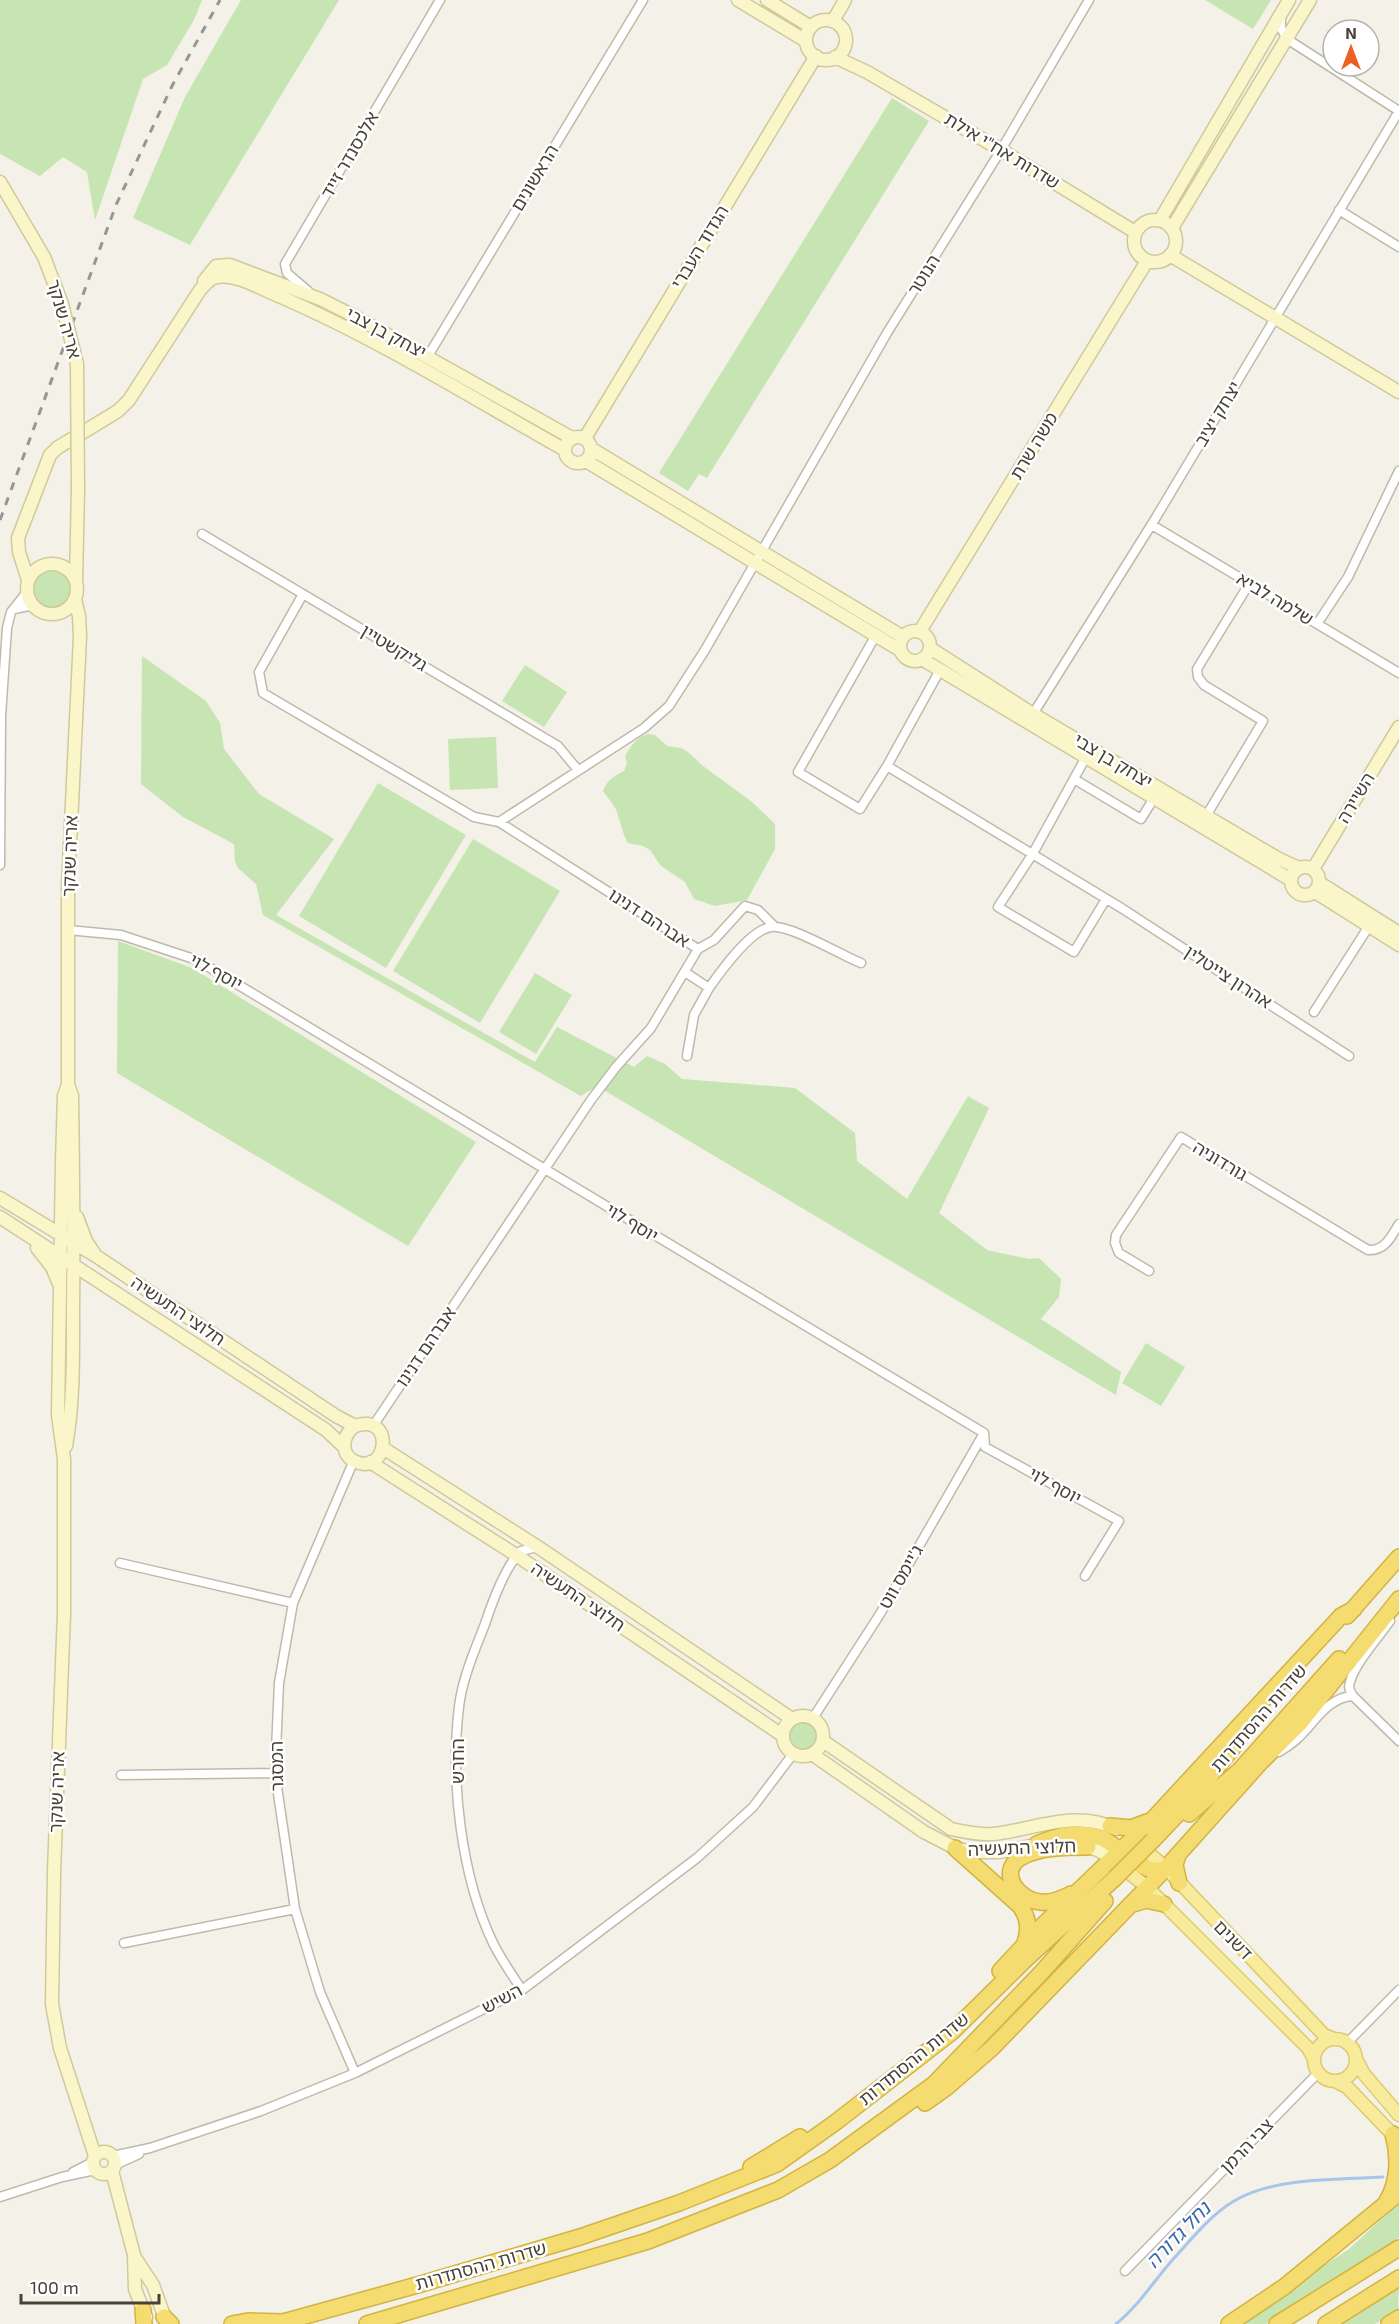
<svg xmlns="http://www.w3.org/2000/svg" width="1399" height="2324" font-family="'Exo 2','Noto Sans Hebrew',sans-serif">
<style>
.green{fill:#c7e4b3}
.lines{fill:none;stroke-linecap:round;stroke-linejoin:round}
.stream{stroke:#a8c6ec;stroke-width:3}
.street-casing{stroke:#bebaab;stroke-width:11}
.secondary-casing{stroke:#d0c99a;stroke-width:15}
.primary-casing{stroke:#dccb6d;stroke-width:15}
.highway-casing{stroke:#d3b341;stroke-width:18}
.street{stroke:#fff;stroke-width:8}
.secondary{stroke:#fbf6ca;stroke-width:12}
.primary{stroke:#f8eb9c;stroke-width:12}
.highway{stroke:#f4dc71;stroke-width:15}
.rail{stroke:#969696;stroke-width:3;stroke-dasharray:8 8;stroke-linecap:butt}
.secondary-bridge-casing{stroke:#d0c99a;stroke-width:15;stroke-linecap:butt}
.highway-bridge-casing{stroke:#d3b341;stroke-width:18;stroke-linecap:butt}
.secondary-bridge{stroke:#fbf6ca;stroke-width:12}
.highway-bridge{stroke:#f4dc71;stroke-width:15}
.labels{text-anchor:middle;stroke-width:5;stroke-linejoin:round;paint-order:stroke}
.street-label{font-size:18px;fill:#464237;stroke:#fff}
.water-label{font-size:20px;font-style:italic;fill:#3769ab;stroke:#fff}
</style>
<rect width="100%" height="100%" fill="#f3f1e8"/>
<path class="green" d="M 0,0 L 202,0 L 194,20 L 167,65 L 143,79 L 95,220 L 87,172 L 63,157 L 40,176 L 0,154 Z
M 241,0 L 339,0 L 190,245 L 133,218 L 185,97 Z
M 1205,0 L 1271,0 L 1253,29 Z
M 892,98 L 929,121 L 707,478 L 699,474 L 688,491 L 659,473 Z
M32 589a20 20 0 1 1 40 0a20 20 0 1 1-40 0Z
M 142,656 L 206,701 L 220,723 L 224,749 L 259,794 L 334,839 L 276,915 L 535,1062 L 557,1027 L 634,1067 L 647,1056 L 665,1064 L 682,1079 L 795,1088 L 855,1133 L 857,1161 L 907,1199 L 968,1096 L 989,1108 L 939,1213 L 987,1250 L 1029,1259 L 1039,1258 L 1061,1279 L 1059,1297 L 1041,1319 L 1121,1372 L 1116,1395 L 597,1086 L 581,1096 L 263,915 L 256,884 L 238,868 L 235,861 L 234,844 L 183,817 L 141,784 Z
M 525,665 L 567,692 L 544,727 L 502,701 Z
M 647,734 L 655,735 L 667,746 L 681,748 L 688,752 L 703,766 L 752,802 L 775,824 L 775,849 L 747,900 L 715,906 L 694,899 L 685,882 L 661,866 L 650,850 L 643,846 L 628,843 L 624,835 L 616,809 L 603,791 C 607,780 614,776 624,771 L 627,763 L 625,756 C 631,745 636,739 647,734 Z
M 496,737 L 498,788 L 450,790 L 448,739 Z
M 378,783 L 466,835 L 386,968 L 299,916 Z
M 473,839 L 560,891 L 480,1023 L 393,971 Z
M 118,941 L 192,968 L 476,1142 L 408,1246 L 117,1073 Z
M 535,973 L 572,995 L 536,1054 L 499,1032 Z
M 1146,1343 L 1185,1367 L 1161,1406 L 1122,1383 Z
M788 1736a16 16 0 1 1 32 0a16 16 0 1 1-32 0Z
M 1399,2203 L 1399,2237 L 1393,2242 L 1266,2324 L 1247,2324 L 1242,2320 L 1349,2249 Z
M 1399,2286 L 1398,2312 L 1375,2324 L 1334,2324 Z"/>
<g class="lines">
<path class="stream" d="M 1116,2324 C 1140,2305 1156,2277 1177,2255 C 1194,2236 1212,2214 1234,2201 C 1274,2177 1337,2180 1383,2177"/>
<g class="street-casing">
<path id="street" d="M 1281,14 L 1281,28 L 1287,39 L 1399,111
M 1339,210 L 1399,247
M 308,291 L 287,273 L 285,264 L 440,0
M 428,356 L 643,0
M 1152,525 L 1399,673
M 202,534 L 558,746 L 578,770
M 303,594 L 259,672 L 263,693 L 474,817 L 499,822 L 698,949 L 651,1028 L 616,1067 L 591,1100 L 373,1426
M 14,609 L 29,606 L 37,609
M 1317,624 L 1348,577 L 1399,471
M 876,635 L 798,772 L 860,809 L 887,766 L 940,670
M 1033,714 L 1155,519 L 1399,111
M 1086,757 L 1032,855 L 998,907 L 1074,952 L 1106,899
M 887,766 L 1123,909 L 1349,1056
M 1074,779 L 1141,819 L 1154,798
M 1206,816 L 1263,721 L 1204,685 L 1198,677 L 1197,669 L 1249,584
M 499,822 L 644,728 L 669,706 L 705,650 L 887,333 L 1001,150 L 1089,0
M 0,865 L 1,716 L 7,628 L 11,612 L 27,592
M 68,930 L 121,935 L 197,960 L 984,1433 L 985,1447 L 1119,1521 L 1085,1576
M 698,949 L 714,940 L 745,906 L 758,910 L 774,926
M 685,972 L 709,988 C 721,971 750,930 771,927 C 789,924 841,955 861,963
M 1314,1012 L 1369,926
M 687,1056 L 694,1015 L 709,988
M 1149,1271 L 1119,1253 L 1115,1243 L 1116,1235 L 1181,1137 L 1368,1250 C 1385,1251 1391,1237 1399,1224
M 354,1460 L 293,1603 L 279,1683 L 275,1773 L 295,1909 L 320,1992 L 355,2073
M 120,1563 L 293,1603
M 1390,1621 C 1379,1637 1355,1663 1350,1682 C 1348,1688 1350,1691 1353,1696 L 1399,1741
M 813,1718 L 880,1614 L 984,1433
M 1279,1752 C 1285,1748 1292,1744 1298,1738 C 1315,1722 1328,1697 1353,1696
M 121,1775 L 275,1773
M 124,1943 L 295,1909
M 522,1990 C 512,1975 501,1959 493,1943 C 461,1876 450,1780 459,1707 C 462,1679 475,1650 485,1624 C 492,1603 505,1566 521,1551 L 537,1547
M 1347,2043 L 1399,1990
M 113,2156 L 150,2148 L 261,2111 L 355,2073 L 522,1990 L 697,1858 L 753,1807 L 793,1754
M 115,2165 L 139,2154
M 73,2172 L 93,2162
M 0,2197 L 62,2177 L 95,2170
M 1125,2271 L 1318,2073"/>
</g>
<g class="secondary-casing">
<path id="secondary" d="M 738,0 L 806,41
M 767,0 L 811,27
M806 40a20 20 0 1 1 40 0a20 20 0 1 1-40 0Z
M 833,21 L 845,0
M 835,57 L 867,72 L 1001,150 L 1135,232
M 0,182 L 44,257
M1134 241a21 21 0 1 1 42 0a21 21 0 1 1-42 0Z
M 1160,220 L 1289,0
M 1172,228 L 1310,0
M 1170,255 L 1399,392
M 204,281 L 216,266 L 230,265 L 320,299 L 354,316 L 572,438
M565 450a13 13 0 1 1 26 0a13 13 0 1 1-26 0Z
M 585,438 L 816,56
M 592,449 L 903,637
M 586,461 L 900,650
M27 589a25 25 0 1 1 50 0a25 25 0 1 1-50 0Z
M 28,580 L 19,552 L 18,538 L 50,455 L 57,448 L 118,411 L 129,400 L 200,290 C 205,285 209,278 217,277 C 236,274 258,287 274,294 C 375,337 469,396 565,450
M 76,581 L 78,489
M 920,631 L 1147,261
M900 646a15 15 0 1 1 30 0a15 15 0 1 1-30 0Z
M 930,648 L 1033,714 L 1279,859 L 1299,868
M 922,659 L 1291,880
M1291 881a14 14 0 1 1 28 0a14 14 0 1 1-28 0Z
M 1313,869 L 1399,727
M 1320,883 L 1399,933
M 1315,892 L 1399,945
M 68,1084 L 64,1096 L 62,1161 L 58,1415 L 64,1459 L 64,1613 L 54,1872 L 52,2004 L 60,2048 L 95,2156
M 0,1198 L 96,1256 L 336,1416 L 355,1426 C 396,1412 388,1478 354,1461 C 339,1453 343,1434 355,1426
M 0,1217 L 326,1430 L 344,1447
M 77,1217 L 86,1241 L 94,1253
M 37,1248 L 52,1267 L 59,1284
M 66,1446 C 74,1401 73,1354 73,1308 C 74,1237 73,1167 72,1096 L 68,1084 L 68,886 L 80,637 L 79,616 L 75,599
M 383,1448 L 538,1547 L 792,1719
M 370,1462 L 516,1555 L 782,1735
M783 1736a20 20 0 1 1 40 0a20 20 0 1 1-40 0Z
M 823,1741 L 951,1829 C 965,1832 979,1835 993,1834 C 1033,1830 1076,1809 1116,1829
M 812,1754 L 924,1832 L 955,1848 L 971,1852 L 1000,1852 L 1045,1843
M 1080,1845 L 1098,1850 L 1113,1859
M93 2163a11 11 0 1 1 22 0a11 11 0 1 1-22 0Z
M 112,2171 L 134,2255 L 135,2289 L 146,2317
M 134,2256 L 153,2285 L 167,2324"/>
</g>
<g class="primary-casing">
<path id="primary" d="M 1138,1844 L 1166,1868 L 1324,2035 L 1334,2039
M 1118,1864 L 1147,1887 L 1308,2048 L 1314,2059
M1314 2060a21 21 0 1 1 42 0a21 21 0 1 1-42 0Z
M 1357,2061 L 1364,2074 L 1399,2115
M 1335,2081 L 1347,2087 L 1399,2141"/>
</g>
<g class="highway-casing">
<path id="highway" d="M 1347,1616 L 1399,1557
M 1189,1814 L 1239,1771 L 1339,1659
M 1110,1826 L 1131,1828 L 1147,1822
M 1153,1840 L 1191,1800 L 1235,1745
M 1037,1844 C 1058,1835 1078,1830 1101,1838 C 1120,1845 1146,1880 1166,1868
M 955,1848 L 1020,1906 C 1029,1918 1030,1931 1024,1945
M 1178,1855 L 1175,1865 L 1179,1883
M 1071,1894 C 1061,1899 1052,1903 1040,1902 C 1020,1901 997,1873 1020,1858 C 1038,1847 1068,1847 1088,1847
M 1130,1905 L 1146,1900 L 1164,1904
M 1000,1971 L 1039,1929 L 1153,1819 L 1341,1616 L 1354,1609
M 925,2103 L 946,2088 L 992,2048 L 1166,1868 L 1259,1764 L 1300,1723 L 1399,1599
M 751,2167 L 800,2137
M 1387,2201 C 1399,2181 1399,2155 1393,2134
M 143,2310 L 144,2324
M 164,2317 L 171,2324
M 232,2324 L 248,2321 L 284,2322
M 276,2324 L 421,2284 L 580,2237 L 679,2203 L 777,2164 L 836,2122 L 952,2032 L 1027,1958 L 1115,1878
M 367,2324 L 648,2241 L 778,2190 L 830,2160 L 934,2084 L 1042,1972 L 1105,1901
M 1229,2324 L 1284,2287 L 1399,2193
M 1277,2324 L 1399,2248
M 1326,2324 L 1399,2278
M 1389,2324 L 1399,2318"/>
</g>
<use href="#street" class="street"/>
<use href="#secondary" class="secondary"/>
<use href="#primary" class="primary"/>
<use href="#highway" class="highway"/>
<path class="rail" d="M 0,520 L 116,205 L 172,86 L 220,0"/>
<g class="secondary-bridge-casing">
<path id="secondary-bridge" d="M 44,257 L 62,304 L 77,364 L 78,489"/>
</g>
<g class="highway-bridge-casing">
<path id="highway-bridge" d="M 1115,1878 L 1153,1840"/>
</g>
<use href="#secondary-bridge" class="secondary-bridge"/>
<use href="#highway-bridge" class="highway-bridge"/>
</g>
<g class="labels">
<g class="street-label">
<text transform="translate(1002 151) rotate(31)" y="6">שדרות אח"י אילת</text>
<text transform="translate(350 155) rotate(-60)" y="6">אלכסנדר זייד</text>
<text transform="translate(535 178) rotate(-59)" y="6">הראשונים</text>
<text transform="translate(700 247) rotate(-59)" y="6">הגדוד העברי</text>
<text transform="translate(924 275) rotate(-58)" y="6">הנוטר</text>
<text transform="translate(64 319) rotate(74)" y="6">אריה שנקר</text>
<text transform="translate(386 333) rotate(28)" y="6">יצחק בן צבי</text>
<text transform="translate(1218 414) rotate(-59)" y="6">יצחק יציב</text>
<text transform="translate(1034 446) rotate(-59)" y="6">משה שרת</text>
<text transform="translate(1275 599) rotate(31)" y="6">שלמה לביא</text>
<text transform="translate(394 648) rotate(31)" y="6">גליקשטיין</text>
<text transform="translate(1113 761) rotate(31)" y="6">יצחק בן צבי</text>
<text transform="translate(1356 798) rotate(-59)" y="6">השיירה</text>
<text transform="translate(70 856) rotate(-88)" y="6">אריה שנקר</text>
<text transform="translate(649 918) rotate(33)" y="6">אברהם דנינו</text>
<text transform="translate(216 972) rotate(28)" y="6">יוסף לוי</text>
<text transform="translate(1228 977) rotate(33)" y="6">אהרון צייטלין</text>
<text transform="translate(1220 1161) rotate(31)" y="6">גורדוניה</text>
<text transform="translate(632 1223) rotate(31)" y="6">יוסף לוי</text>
<text transform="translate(178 1311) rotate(34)" y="6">חלוצי התעשיה</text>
<text transform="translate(426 1347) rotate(-56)" y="6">אברהם דנינו</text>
<text transform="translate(1055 1486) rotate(29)" y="6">יוסף לוי</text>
<text transform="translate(901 1577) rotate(-60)" y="6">ג'יימס ווט</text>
<text transform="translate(578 1597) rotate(34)" y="6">חלוצי התעשיה</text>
<text transform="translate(1259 1718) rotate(-49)" y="6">שדרות ההסתדרות</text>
<text transform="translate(458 1761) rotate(-90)" y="6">החרש</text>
<text transform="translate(277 1766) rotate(-91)" y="6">המסגר</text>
<text transform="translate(57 1792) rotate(-88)" y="6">אריה שנקר</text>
<text transform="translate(1022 1848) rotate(-2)" y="6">חלוצי התעשיה</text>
<text transform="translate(1233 1940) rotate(46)" y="6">דשנים</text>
<text transform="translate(502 1999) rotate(-28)" y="6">השיש</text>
<text transform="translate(914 2059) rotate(-39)" y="6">שדרות ההסתדרות</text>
<text transform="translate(1247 2146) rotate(-46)" y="6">צבי הרמן</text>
<text transform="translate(481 2266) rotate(-16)" y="6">שדרות ההסתדרות</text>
</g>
<g class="water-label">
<text transform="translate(1178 2235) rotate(-46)" y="7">נחל גדורה</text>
</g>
</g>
<g transform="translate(1351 48)"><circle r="28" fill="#ffffff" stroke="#b5b3af" stroke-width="1.5"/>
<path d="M0-4.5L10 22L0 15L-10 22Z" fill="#ec6026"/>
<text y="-9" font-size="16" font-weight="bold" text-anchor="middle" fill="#464237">N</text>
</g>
<path d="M21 2294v9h138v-9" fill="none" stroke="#464237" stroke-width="3"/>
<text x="30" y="2294" font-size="18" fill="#464237" stroke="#ffffff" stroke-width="4.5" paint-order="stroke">100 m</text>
</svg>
